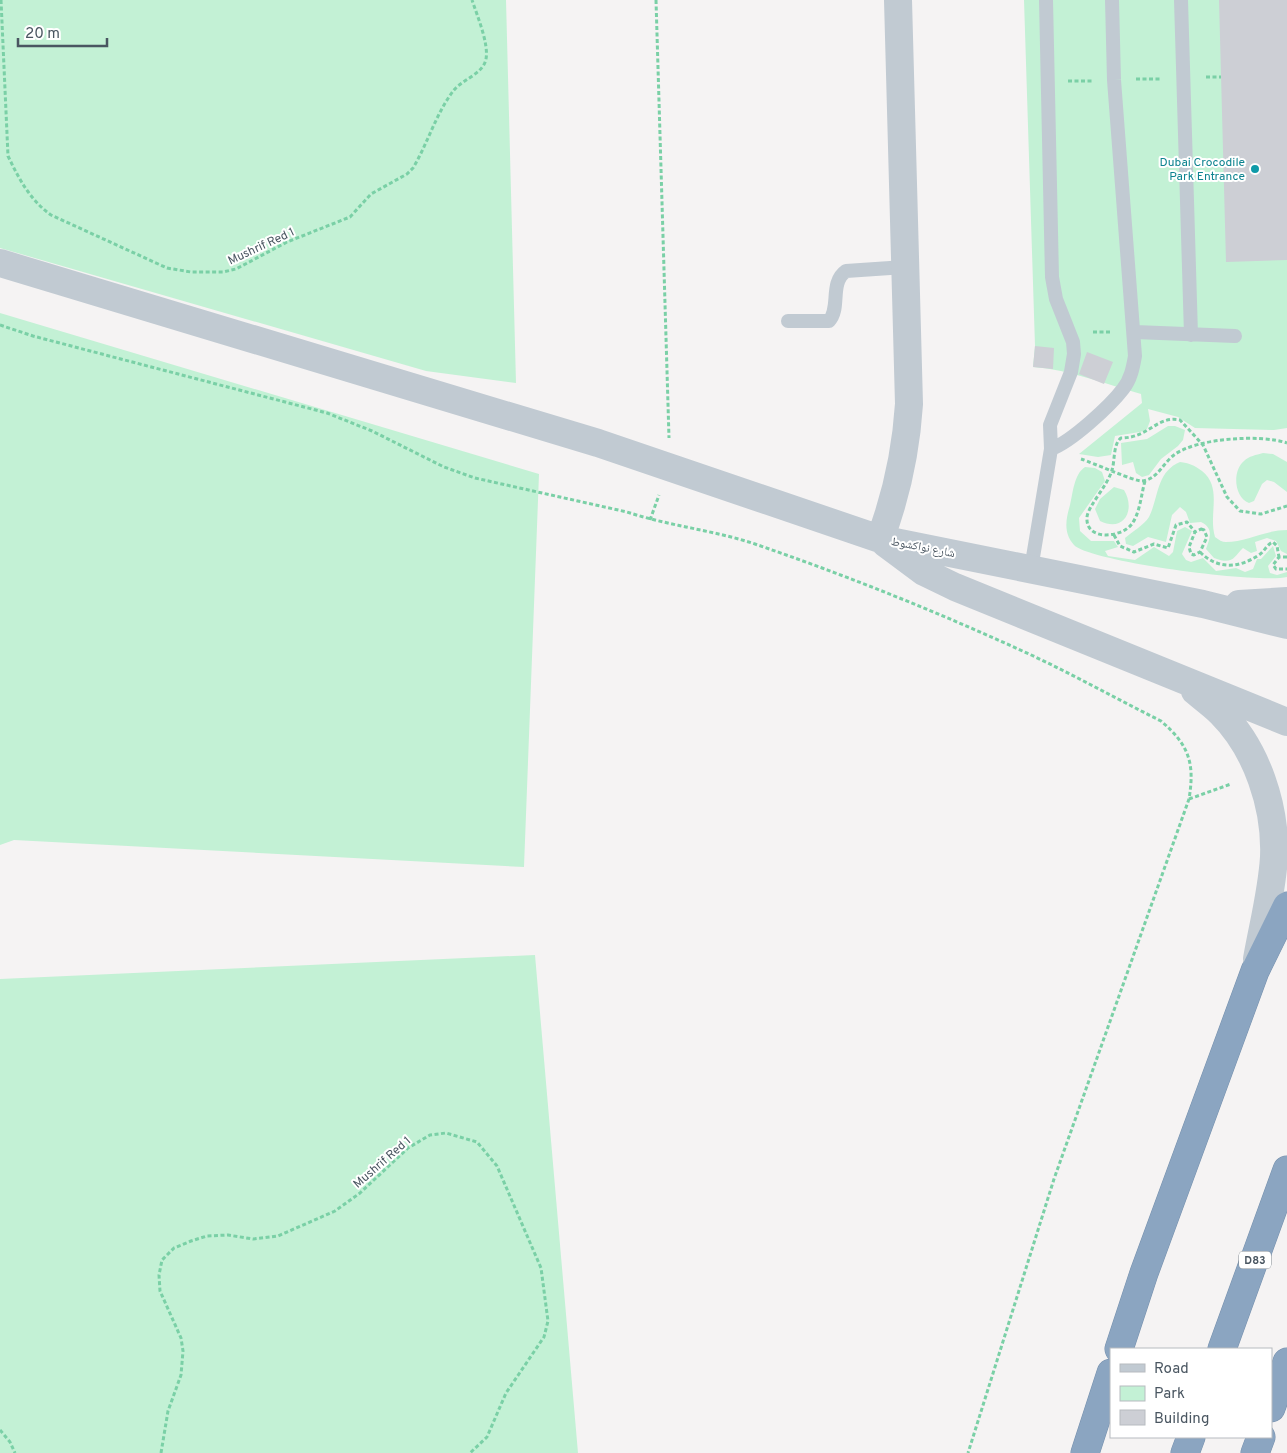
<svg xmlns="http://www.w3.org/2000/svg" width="1287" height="1453" font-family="Overpass,'Noto Naskh Arabic',sans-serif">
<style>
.green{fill:#c3f1d5}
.building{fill:#cdcfd5}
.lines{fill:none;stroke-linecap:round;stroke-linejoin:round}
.motorway-casing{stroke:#7690ad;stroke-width:29}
.path{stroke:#7ad0a6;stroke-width:3;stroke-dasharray:4 2.5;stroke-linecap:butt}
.service{stroke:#c1cad2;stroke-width:14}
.minor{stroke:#c1cad2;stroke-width:28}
.motorway{stroke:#8ba5c1;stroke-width:28}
.culture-dot{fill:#0f9aa8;stroke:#fff;stroke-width:2}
.labels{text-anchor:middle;stroke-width:4;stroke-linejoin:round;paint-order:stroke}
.shield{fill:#fff;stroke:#808990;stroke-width:1}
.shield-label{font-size:11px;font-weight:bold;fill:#4a5661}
.culture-label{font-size:12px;fill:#0d838f;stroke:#fff;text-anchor:end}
.street-label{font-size:12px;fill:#4a5661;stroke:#fff}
</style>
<rect width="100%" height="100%" fill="#f5f3f3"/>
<path class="green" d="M 0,0 L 506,0 L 516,383 L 426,371 L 0,248 Z
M 1024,0 L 1287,0 L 1287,428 L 1274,430 L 1195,428 L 1178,417 L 1148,409 L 1150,421 L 1147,429 L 1140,432 L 1115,436 L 1111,455 L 1098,457 L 1079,454 L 1142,403 L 1141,394 C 1105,384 1071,370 1033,367 L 1035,346 Z
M 0,313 L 539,474 L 524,867 L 14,840 L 0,845 Z
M 1168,426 L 1175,426 L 1185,430 L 1183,440 L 1178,446 L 1161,459 L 1149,475 L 1142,477 L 1136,473 L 1133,462 L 1122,465 L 1121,443 L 1147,439 Z
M 1263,453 L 1273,454 L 1287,462 L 1287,492 L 1274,482 L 1267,480 L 1262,484 L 1254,501 L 1249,503 C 1234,497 1232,471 1244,461 C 1249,456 1256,455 1263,453 Z
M 1180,462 C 1189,463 1194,465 1202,471 C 1223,488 1208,514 1215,537 C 1219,540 1222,542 1226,542 C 1246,542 1265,530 1287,530 L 1287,554 L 1281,551 L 1276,541 L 1267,538 L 1255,542 L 1257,551 L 1251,553 L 1243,548 C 1233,558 1233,565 1214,558 L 1206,549 C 1210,538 1214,528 1201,522 L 1190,523 L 1186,512 L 1180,507 L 1172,515 L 1166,542 L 1148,537 L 1133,546 L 1126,544 L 1125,538 C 1132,532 1144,525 1149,517 C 1159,497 1156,472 1180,462 Z
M 1085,467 L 1095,468 L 1102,472 L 1105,481 L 1079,518 L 1080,531 L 1091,541 L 1114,541 L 1118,547 L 1105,551 L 1108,556 L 1135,560 L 1154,547 L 1169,556 L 1173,552 L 1177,531 L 1185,527 L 1192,531 L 1182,554 L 1186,560 L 1191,562 L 1203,558 L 1216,571 L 1236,568 L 1245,572 L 1253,569 L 1257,559 L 1261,559 L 1273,546 L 1276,556 L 1268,566 L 1270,573 L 1277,575 L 1287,572 L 1287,577 C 1261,584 1090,562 1074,545 C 1063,533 1066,519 1070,505 C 1073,493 1074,474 1085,467 Z
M 1114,487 L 1124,490 C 1136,510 1124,533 1100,521 L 1095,509 L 1100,499 Z
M 535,955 L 578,1453 L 0,1453 L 0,979 Z"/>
<path class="building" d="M 1219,0 L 1287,0 L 1287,260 L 1226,262 Z
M 1035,346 L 1054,348 L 1053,369 L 1033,367 Z
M 1087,352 L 1113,362 L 1104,384 L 1079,374 Z"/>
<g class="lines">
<g class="motorway-casing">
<path id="motorway" d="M 1119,1349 L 1144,1273 L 1255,971 L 1287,906
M 1222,1349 L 1287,1170
M 1271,1408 L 1287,1362
M 1085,1453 L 1111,1373
M 1185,1453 L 1191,1437
M 1255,1453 L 1261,1437"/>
</g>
<path class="path" d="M 1,0 L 8,156 C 19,179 30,200 51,215 L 167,268 L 191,272 L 223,272 L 236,269 L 287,242 L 350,217 L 371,194 L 407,174 L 413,168 C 428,143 436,113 454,90 C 463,79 483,74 486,59 C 489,44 477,15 472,0
M 656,0 L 669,438
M 1206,77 L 1221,77
M 1136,79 L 1162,79
M 1068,81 L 1092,81
M 0,325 L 33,336 L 327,413 L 372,431 L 444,467 L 475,478 L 627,512 C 669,526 713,530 755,544 C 848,576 940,613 1029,654 C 1074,675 1117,699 1161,721 C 1189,745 1195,763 1189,799 L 1054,1179 L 968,1453
M 1093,332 L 1112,332
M 1081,459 C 1091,462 1136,482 1142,481 C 1157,480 1163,463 1174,455 C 1196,438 1261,434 1287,443
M 1145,481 C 1141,495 1140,514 1131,525 C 1120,538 1085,541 1087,517 C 1088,506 1108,485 1112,470 C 1115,461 1113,444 1121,438 C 1149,438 1157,415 1180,420 L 1203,445 L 1227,497 L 1240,511 L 1261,514 L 1287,506
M 650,520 L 659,495
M 1201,529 L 1204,530 L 1207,537 L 1200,552 L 1194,555 L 1191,554 L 1189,547 L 1195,532 Z
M 1114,535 L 1120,546 L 1134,552 L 1154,544 L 1168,548 L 1176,525 L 1187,522 L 1195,532
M 1200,552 C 1217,569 1238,569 1259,555 C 1265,551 1267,544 1273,542 L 1277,546 L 1279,557
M 1287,557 L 1279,557 L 1273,565 L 1276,569 L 1287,569
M 1189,799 L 1231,784
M 0,1430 L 10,1442 L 15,1453
M 161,1453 L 168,1411 L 181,1375 L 183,1351 L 181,1338 L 160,1291 L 159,1275 L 162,1260 L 174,1248 L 191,1241 L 207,1236 L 228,1235 L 253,1239 L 278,1236 L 335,1211 L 360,1193 L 408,1148 L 430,1135 L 446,1133 L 477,1142 L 497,1166 L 541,1268 L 548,1321 L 544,1337 L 506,1393 L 487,1437 L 470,1453"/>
<path class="service" d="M 1181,0 L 1191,335
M 788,321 L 829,321 C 841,308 829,283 846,271 L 905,267
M 1135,332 L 1235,336
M 1051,449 C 1071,442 1110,406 1123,389 C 1131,379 1133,367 1135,356 L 1114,80 L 1112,0
M 1031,569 L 1051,449 L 1050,425 L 1071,372 L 1074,354 L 1073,342 L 1056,299 L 1052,277 L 1046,0"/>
<path class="minor" d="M 0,263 L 598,443 L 880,539 L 1203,604 L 1287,625
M 880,539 C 897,494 906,451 909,404 L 898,0
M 885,543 L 924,572 L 955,587 L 1287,722
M 1239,604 L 1287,601
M 1195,691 C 1203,698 1213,705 1221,713 C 1257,749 1276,807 1274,857 C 1272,891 1263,925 1257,959"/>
<use href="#motorway" class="motorway"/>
</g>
<circle class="culture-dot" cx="1255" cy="169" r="5"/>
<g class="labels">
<rect class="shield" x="1239" y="1251.5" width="32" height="17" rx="4"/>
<g class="shield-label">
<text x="1255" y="1264">D83</text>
</g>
<g class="culture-label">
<text x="1245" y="166">Dubai Crocodile<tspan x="1245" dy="14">Park Entrance</tspan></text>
</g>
<g class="street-label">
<text transform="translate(261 246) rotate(-25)" y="4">Mushrif Red 1</text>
<text transform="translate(923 547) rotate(11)" y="4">شارع نواكشوط</text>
<text transform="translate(382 1162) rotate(-41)" y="4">Mushrif Red 1</text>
</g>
</g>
<rect x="1110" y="1348" width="162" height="90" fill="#ffffff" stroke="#b7bbc0"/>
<rect x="1120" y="1364" width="25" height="8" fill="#c1cad2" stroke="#b7bbc0"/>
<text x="1154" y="1373" font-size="15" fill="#4a5661">Road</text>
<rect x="1120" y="1386" width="25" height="15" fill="#c3f1d5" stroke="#b7bbc0"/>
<text x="1154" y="1398" font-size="15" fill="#4a5661">Park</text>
<rect x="1120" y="1410" width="25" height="15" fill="#cdcfd5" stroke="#b7bbc0"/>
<text x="1154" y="1423" font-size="15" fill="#4a5661">Building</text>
<path d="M18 38v8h89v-8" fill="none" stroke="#4a5661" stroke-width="2.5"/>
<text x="25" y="38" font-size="15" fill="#4a5661" stroke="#ffffff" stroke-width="4" paint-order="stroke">20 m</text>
</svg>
